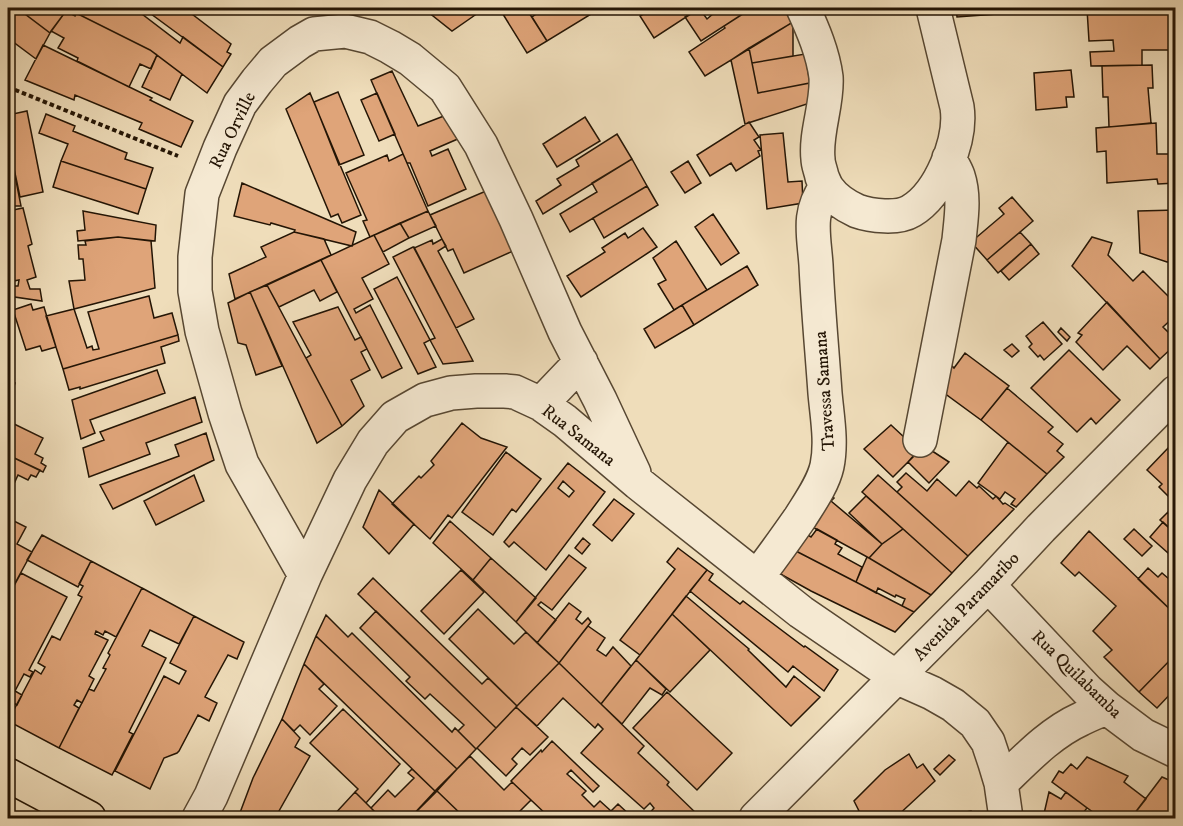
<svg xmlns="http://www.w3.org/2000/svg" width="1183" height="826" font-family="'IM FELL DW Pica',serif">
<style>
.building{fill:#dfa479;stroke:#241505;stroke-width:1.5;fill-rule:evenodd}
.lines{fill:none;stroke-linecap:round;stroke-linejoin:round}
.minor-casing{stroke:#574732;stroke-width:36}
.major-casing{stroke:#241505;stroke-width:36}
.path{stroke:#241505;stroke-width:4;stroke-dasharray:4.5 3;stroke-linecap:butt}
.minor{stroke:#f5e9d2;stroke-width:33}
.major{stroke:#efddba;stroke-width:33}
.labels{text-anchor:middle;stroke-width:5;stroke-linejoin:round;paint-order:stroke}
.street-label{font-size:18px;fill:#241505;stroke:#f5e9d2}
</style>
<rect width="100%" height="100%" fill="#efddba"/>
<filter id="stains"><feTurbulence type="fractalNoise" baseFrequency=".00333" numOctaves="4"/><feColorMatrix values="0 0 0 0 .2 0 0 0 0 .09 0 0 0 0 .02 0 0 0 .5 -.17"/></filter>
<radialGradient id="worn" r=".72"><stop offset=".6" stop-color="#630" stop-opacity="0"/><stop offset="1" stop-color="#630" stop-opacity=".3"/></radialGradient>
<path class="building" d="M 8,8 L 17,8 L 50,33 L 36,59 L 8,38 Z
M 17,8 L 61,8 L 66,11 L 50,33 Z
M 68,8 L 134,8 L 180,43 L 183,37 L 223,67 L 207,93 L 150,50 L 76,13 L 67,9 Z
M 143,8 L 184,8 L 231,44 L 227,52 L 231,54 L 223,67 Z
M 423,8 L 473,8 L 478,13 L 452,31 Z
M 473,8 L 486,8 L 478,13 Z
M 507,8 L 526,8 L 547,41 L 527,53 L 501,11 Z
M 545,8 L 601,8 L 547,41 L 532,17 Z
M 653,8 L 700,8 L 654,38 L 640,16 Z
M 699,8 L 707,19 L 715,12 L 713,9 L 716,8 L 752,8 L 701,41 L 685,17 Z
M 752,8 L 788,8 L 793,22 L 705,76 L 689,52 L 725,28 L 724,26 Z
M 956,8 L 1052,8 L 1053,10 L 957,17 Z
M 1052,8 L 1127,8 L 1053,10 Z
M 1122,8 L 1176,8 L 1176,57 L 1175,50 L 1142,50 L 1142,65 L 1091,66 L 1090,52 L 1114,51 L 1113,40 L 1089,41 L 1087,9 Z
M 66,11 L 75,16 L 76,13 L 150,50 L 157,55 L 151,69 L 140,64 L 129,87 L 77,61 L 78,58 L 58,48 L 64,38 L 51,31 Z
M 793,22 L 793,56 L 752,63 L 749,48 Z
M 43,45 L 152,98 L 150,100 L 193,121 L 181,147 L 139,129 L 142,123 L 75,95 L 74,100 L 25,80 Z
M 749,48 L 758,93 L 810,83 L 810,103 L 745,124 L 731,60 Z
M 805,54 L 810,83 L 758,93 L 752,63 Z
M 157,55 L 182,74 L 170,100 L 142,87 Z
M 1152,65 L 1153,88 L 1148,88 L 1151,123 L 1109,127 L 1108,97 L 1103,97 L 1102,66 Z
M 1071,70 L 1074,97 L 1066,97 L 1067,107 L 1036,110 L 1034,73 Z
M 392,71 L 418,126 L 449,114 L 460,138 L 430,151 L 432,156 L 448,149 L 466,189 L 428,206 L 410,163 L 407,163 L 371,80 Z
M 338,92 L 364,155 L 339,165 L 314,102 Z
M 310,93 L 361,215 L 342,223 L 338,214 L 331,217 L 286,109 Z
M 377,93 L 395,134 L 379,141 L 361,100 Z
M 27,111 L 43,192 L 20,197 L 8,140 L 8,115 Z
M 46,114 L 75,126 L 73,131 L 127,153 L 125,159 L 153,168 L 146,189 L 61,161 L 68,144 L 39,133 Z
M 585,117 L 600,141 L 557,167 L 543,144 Z
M 749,122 L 759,137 L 754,140 L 761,150 L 758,151 L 760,156 L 736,171 L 731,163 L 710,176 L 697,155 Z
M 1156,123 L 1157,154 L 1176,154 L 1176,183 L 1158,184 L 1157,179 L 1107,183 L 1106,151 L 1097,152 L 1096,128 Z
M 1170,130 L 1176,130 L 1176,149 Z
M 783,133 L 788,182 L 802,181 L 803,203 L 767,209 L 760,135 Z
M 617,134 L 632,159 L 543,214 L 536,201 L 561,185 L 557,179 L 579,166 L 576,160 Z
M 8,140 L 21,206 L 8,206 Z
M 403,154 L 428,211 L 370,237 L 363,221 L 367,220 L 346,173 L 387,155 L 389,161 Z
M 632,159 L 647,186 L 570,232 L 560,214 L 597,192 L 592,183 Z
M 61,161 L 146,189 L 138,214 L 53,187 Z
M 688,161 L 701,183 L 685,193 L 671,172 Z
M 242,183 L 356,232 L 352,246 L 294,232 L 295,230 L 271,223 L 270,225 L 234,216 Z
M 647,186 L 658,205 L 604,238 L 593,218 Z
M 486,191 L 513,251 L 464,273 L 453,249 L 448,251 L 430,215 Z
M 1012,197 L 1033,221 L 987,260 L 971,242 L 1004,214 L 999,208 Z
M 23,208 L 32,244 L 28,246 L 36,277 L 27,280 L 30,289 L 40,289 L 42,301 L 8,296 L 8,286 L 18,286 L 19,280 L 8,282 L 8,211 Z
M 1176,210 L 1176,262 L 1167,262 L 1140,253 L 1138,211 Z
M 83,211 L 156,225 L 155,241 L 118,237 L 78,241 L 77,231 L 85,230 Z
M 428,211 L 436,226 L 409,238 L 400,223 Z
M 713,214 L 739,253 L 721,265 L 695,227 Z
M 400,223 L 409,238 L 383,252 L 374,235 Z
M 643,228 L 657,247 L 581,297 L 567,276 L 605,252 L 602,248 L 625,233 L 628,238 Z
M 294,232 L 324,239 L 331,255 L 235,299 L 229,274 L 266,257 L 261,247 Z
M 1020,232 L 1031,244 L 998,273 L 987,260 Z
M 374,235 L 389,264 L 362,278 L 373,299 L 354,309 L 356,313 L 370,305 L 402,368 L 382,378 L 321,260 Z
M 118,237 L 151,241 L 155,288 L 74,309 L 69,281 L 85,280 L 83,259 L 79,259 L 78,245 L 86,245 L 85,241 Z
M 1092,237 L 1112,243 L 1108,255 L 1133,281 L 1143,271 L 1176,304 L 1176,315 L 1163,327 L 1176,340 L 1176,344 L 1160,359 L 1072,266 Z
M 442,239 L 446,246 L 438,251 L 474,319 L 456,328 L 414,248 L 432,240 L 433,244 Z
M 676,241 L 707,290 L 674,310 L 658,284 L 666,280 L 653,258 Z
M 1031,244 L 1039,254 L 1009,280 L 1001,271 Z
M 413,247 L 414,247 L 473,361 L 443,364 L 430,340 L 435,338 L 393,257 Z
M 321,260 L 337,292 L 320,301 L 314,290 L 279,307 L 267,285 Z
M 747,266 L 758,285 L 694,325 L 682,305 Z
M 397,277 L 430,340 L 424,343 L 436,367 L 418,374 L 374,289 Z
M 267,285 L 342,426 L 317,443 L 250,292 Z
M 250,292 L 282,366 L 256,375 L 246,345 L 238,343 L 228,303 Z
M 149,296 L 154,318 L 172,313 L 178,335 L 63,369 L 46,316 L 74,309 L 87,348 L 92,346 L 93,350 L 99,349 L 88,312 Z
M 1107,302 L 1160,359 L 1150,369 L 1127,346 L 1103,370 L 1076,342 L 1082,335 L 1078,333 Z
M 31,304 L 33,310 L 44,307 L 56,347 L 42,351 L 40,346 L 26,350 L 13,310 Z
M 682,305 L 694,325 L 655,348 L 644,329 Z
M 338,307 L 355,340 L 361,337 L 367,349 L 361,352 L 370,370 L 351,380 L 364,406 L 342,426 L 306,358 L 311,355 L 293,322 Z
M 1043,322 L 1062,344 L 1044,360 L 1040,355 L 1038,357 L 1029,347 L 1032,344 L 1026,336 Z
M 1061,328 L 1070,337 L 1067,341 L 1058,332 Z
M 178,335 L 179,341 L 161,347 L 165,363 L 80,389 L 80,387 L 69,390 L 63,369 Z
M 1012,344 L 1019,351 L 1012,357 L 1004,350 Z
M 1069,350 L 1120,400 L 1096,424 L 1091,418 L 1077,432 L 1031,388 Z
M 965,353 L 1009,386 L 981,420 L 936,387 L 951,365 L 954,368 Z
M 157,370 L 165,393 L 90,420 L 95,433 L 81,439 L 72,400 Z
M 8,380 L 15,383 L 8,407 Z
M 1007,388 L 1053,427 L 1048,432 L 1063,444 L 1057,451 L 1064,457 L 1047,474 L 981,420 Z
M 195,397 L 202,422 L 146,443 L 150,454 L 89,477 L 83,448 L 104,440 L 100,432 Z
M 8,421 L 43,438 L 35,454 L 43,458 L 41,463 L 46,466 L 43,472 L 8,455 Z
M 462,423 L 481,438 L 507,447 L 452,518 L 448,515 L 430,539 L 392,504 L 419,476 L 421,478 L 434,465 L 431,461 Z
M 891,425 L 919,451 L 893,477 L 864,449 Z
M 206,433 L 214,460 L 113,509 L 100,485 L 179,456 L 175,445 Z
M 1008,442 L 1047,474 L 1016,507 L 1011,504 L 1015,499 L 1005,492 L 1000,499 L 978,483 Z
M 923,445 L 949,462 L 929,483 L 908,462 Z
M 1170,446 L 1176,451 L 1176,504 L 1159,487 L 1162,484 L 1147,470 Z
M 506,452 L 541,479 L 516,512 L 512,509 L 493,535 L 462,512 Z
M 8,455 L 40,470 L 36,477 L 31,475 L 28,480 L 18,475 L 13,486 L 8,484 Z
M 568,463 L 605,492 L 546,570 L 514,542 L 509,547 L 504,542 ZM 563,481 L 574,491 L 569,497 L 558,488 Z
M 906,473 L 927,491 L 937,479 L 956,496 L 969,481 L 977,488 L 979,486 L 993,499 L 996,496 L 1003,504 L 1005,503 L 1014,509 L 968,556 L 897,492 L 902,487 L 897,482 Z
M 194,475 L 204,501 L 156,525 L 144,501 Z
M 878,475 L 968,556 L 952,573 L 862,492 Z
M 379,490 L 414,524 L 389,554 L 363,527 Z
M 827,492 L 834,498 L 831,501 L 882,544 L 869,558 L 805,523 Z
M 866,496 L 903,529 L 882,544 L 849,513 Z
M 614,499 L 634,514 L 612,541 L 593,525 Z
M 1168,512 L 1173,517 L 1176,514 L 1176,534 L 1160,520 Z
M 8,518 L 26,527 L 17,544 L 32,552 L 8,596 Z
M 450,521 L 491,558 L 473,580 L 433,543 Z
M 1163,522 L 1176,534 L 1176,560 L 1150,537 Z
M 817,529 L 837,540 L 835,544 L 842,548 L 838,554 L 862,567 L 856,582 L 792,549 L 803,532 L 811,537 Z
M 903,529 L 952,573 L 931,595 L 869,558 L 882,544 Z
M 1134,529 L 1152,546 L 1142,556 L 1124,539 Z
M 1089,531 L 1176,615 L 1176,654 L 1139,692 L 1104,657 L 1112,650 L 1093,631 L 1116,606 L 1079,572 L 1075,576 L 1061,563 Z
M 42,535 L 91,561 L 78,587 L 27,560 Z
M 583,538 L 590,544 L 582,554 L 575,548 Z
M 678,548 L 707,570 L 640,655 L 620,640 L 675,569 L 667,562 Z
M 792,549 L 914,612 L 895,632 L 811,591 L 775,571 Z
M 569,555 L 586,568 L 552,610 L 541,602 L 538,605 L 556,620 L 537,643 L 516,622 Z
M 867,557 L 869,558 L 931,595 L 914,612 L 902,606 L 905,599 L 896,595 L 895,597 L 878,588 L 876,593 L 856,582 Z
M 491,558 L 536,598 L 516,622 L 473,580 Z
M 91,561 L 142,588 L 116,637 L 105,631 L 103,635 L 96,631 L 95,634 L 108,640 L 89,676 L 94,679 L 82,703 L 77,700 L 74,705 L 79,708 L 59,748 L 8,721 L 35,670 L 41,674 L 45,667 L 38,663 L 52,636 L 60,640 L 82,597 L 78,595 L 83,586 L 79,584 Z
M 1148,568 L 1158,577 L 1162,573 L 1176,585 L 1176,615 L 1138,579 Z
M 461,570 L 484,592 L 444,634 L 421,611 Z
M 707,570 L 713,574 L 709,580 L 740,604 L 743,601 L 804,647 L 805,646 L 838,670 L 824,691 L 793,666 L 788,672 L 690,591 Z
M 21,573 L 67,597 L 29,670 L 33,672 L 30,677 L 24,674 L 15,691 L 22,695 L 17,705 L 8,700 L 8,597 Z
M 373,578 L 482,684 L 488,678 L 517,706 L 496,728 L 358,594 Z
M 142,588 L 194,616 L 179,644 L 150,630 L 142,646 L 166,658 L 129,732 L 133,734 L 112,775 L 59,748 L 89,689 L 94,691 L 106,669 L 103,668 L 110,655 L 108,653 Z
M 686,596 L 749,649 L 748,650 L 786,687 L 794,676 L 820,697 L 791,726 L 672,614 Z
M 569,603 L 581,612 L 576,619 L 582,624 L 588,618 L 591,622 L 559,663 L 537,643 Z
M 478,609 L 514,644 L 526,632 L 559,663 L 517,706 L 449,639 Z
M 376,611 L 496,728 L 476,749 L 458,731 L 464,725 L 430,694 L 425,699 L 406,681 L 410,677 L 360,628 Z
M 672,614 L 710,650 L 670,692 L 636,660 Z
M 326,615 L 348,637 L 352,633 L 452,732 L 455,728 L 476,749 L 457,769 L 316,636 Z
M 194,616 L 244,642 L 237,659 L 228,655 L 205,697 L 217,703 L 209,721 L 198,715 L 179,751 L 177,753 L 164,758 L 150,789 L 115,771 L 164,676 L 179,684 L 186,671 L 170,663 Z
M 588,626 L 605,638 L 597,650 L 606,656 L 613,647 L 631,666 L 601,704 L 559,663 Z
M 316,636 L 457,769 L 436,792 L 304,664 Z
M 1176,654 L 1176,688 L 1157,708 L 1139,692 Z
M 636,660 L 666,689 L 662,695 L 650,688 L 622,724 L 601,704 Z
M 559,663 L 644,746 L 638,753 L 669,782 L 667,785 L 700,817 L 698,818 L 651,818 L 648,815 L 654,808 L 650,803 L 644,809 L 581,753 L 603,729 L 598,724 L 595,728 L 563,698 L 537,726 L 516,707 Z
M 304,664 L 324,684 L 319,689 L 337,706 L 310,735 L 300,725 L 294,731 L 282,719 Z
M 667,692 L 732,753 L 697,790 L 633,728 Z
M 516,707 L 548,737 L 530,755 L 522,748 L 512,759 L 517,764 L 506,776 L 477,748 Z
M 343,709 L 400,764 L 366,803 L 355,792 L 358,789 L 310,743 Z
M 282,719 L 300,738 L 295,747 L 310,756 L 275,818 L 238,818 L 253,778 Z
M 552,741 L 599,786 L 593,792 L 571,770 L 567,774 L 586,791 L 582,795 L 594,807 L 600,801 L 611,811 L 618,804 L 633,818 L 550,818 L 511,781 L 541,750 L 542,752 Z
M 909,754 L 917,768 L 923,764 L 935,781 L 895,818 L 854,818 L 852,815 L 859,811 L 854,801 L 885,770 Z
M 949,755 L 955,760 L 940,775 L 934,769 Z
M 470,756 L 504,790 L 512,782 L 531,800 L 513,818 L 465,818 L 436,790 Z
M 1087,757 L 1128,776 L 1124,782 L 1146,799 L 1131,818 L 1101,818 L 1052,782 L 1059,771 L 1063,773 L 1071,764 L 1077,769 Z
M 412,769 L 436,792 L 410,818 L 381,818 L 371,808 L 388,790 L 395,797 L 414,778 L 408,773 Z
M 1162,777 L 1176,783 L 1176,818 L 1131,818 Z
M 436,790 L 465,818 L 410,818 Z
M 355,792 L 377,814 L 373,818 L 333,818 L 332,817 Z
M 1049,792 L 1061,799 L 1066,792 L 1087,808 L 1079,818 L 1043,818 Z
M 971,811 L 973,818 L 931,818 Z"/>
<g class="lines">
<g class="minor-casing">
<path id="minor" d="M 803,8 C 813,30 823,53 826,77 C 828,103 815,133 818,159 C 818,165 821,171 822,177 C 824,181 825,185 828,189 C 835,199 846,206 857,211 C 871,216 898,219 911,211 C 940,194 962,140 957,107 L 933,8
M 541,404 L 581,362
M 920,440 L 959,240 C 961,219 965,197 958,176 C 956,170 952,164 949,158
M 305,575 L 242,464 L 225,413 L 202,331 L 195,291 L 195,257 L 202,194 L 220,148 L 240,104 L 257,81 L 273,62 L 300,42 L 314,34 L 345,31 L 370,37 L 390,47 L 410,59 L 445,88 L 481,145 L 516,219 L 565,332 L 600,400 L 634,473
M 757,577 C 772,558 786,538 800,518 C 810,502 823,484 827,466 C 832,442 827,416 825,393 C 822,350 818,308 816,265 C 814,235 807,213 826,187
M 988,585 L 1088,691 L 1107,708 L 1143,735 L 1176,751
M 1001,783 C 1025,760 1050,733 1081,719 C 1089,715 1098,711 1107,708
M 199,818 L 211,796 L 305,575 L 350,480 L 373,442 L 395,417 L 425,400 L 451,393 L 476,391 L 505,391 L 515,392 L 541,404 L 565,421 L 638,483 L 801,612 L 896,677 L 932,693 L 953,705 L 975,723 L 988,742 L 995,763 L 1001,783 L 1006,818
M 756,818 L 988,585 L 1041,528 L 1176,392"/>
</g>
<g class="major-casing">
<path id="major" d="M 8,775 L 89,818"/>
</g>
<path class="path" d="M 8,87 L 178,156"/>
<use href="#minor" class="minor"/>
<use href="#major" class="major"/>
</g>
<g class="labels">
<g class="street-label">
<text transform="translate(232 130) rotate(-64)" y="6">Rua Orville</text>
<text transform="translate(824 391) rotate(-94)" y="6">Travessa Samana</text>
<text transform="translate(579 435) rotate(38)" y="6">Rua Samana</text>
<text transform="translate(966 606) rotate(-46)" y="6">Avenida Paramaribo</text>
<text transform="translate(1077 674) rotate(44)" y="6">Rua Quilabamba</text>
</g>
</g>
<rect width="1183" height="826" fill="none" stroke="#efddba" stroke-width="30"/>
<rect x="9" y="9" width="1165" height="808" fill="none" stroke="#241505" stroke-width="3"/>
<rect x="15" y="15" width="1153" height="796" fill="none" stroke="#241505" stroke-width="1.5"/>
<rect width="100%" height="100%" filter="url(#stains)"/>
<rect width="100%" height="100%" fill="url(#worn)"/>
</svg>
